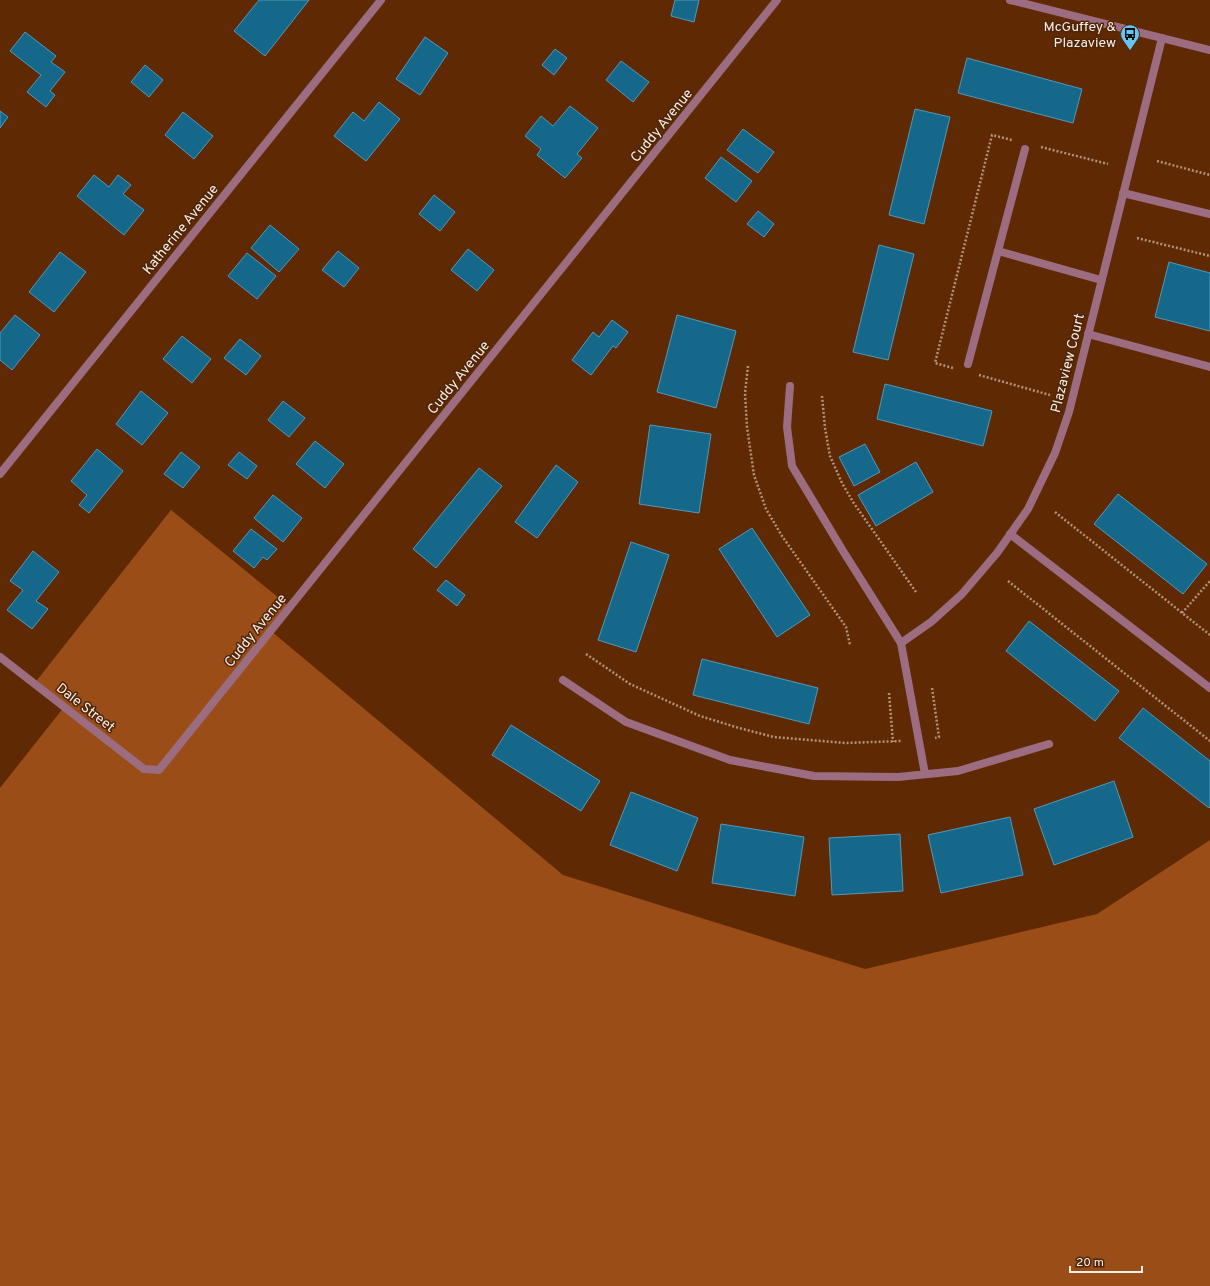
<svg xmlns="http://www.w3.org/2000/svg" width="1210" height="1286" font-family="Overpass,sans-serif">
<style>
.forest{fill:#9a4d17}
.building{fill:#156889;stroke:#5099bc}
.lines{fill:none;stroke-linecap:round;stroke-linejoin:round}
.path{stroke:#b2927b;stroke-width:2.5;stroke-dasharray:2 2;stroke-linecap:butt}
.service{stroke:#9c6c81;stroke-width:8}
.minor{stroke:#9c6c81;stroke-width:8}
.tertiary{stroke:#9c6c81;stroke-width:8}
.labels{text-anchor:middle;stroke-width:3;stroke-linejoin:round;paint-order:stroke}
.poi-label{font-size:14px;fill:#fbeee6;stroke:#4d2509;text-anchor:end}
.street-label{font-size:14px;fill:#fbeee6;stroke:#4d2509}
</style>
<rect width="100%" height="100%" fill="#5f2a03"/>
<path class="forest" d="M 171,510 L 290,607 L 271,631 L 563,875 L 865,969 L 1097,914 L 1210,840 L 1210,1286 L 0,1286 L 0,788 L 64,707 L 34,684 Z"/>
<path class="building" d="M 259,0 L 309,0 L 265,56 L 234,31 Z
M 675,0 L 699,0 L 694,22 L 671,16 Z
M 25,32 L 56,56 L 51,62 L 65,72 L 50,91 L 55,95 L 46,107 L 27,92 L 41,75 L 10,51 Z
M 425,37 L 448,53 L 420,95 L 396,79 Z
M 555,49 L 567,58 L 554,75 L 542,65 Z
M 967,58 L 1082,89 L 1073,123 L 958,93 Z
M 621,61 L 649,82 L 633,102 L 606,80 Z
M 145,65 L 163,80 L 149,97 L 131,82 Z
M 379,102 L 400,119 L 366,161 L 334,136 L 353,112 L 364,121 Z
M 570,106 L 598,128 L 577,154 L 582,158 L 565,178 L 537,155 L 541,149 L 525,136 L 541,116 L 553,126 Z
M 915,109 L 950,117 L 924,224 L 889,215 Z
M 0,111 L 8,117 L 0,128 Z
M 183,112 L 213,136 L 194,159 L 165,135 Z
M 743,129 L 774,152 L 758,173 L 727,150 Z
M 721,157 L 752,181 L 736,202 L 705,178 Z
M 94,175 L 109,187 L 118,175 L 131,185 L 123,194 L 144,210 L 124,235 L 77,196 Z
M 434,195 L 455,212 L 440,231 L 419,214 Z
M 758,211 L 774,224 L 764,237 L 747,224 Z
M 270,225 L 299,249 L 279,272 L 251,248 Z
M 879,245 L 914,254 L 888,360 L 853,352 Z
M 468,249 L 494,270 L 477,291 L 451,270 Z
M 338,251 L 359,268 L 344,287 L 322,270 Z
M 60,252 L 86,272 L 54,312 L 29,292 Z
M 247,253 L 276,276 L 257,299 L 228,276 Z
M 1169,262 L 1210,273 L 1210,331 L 1155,317 Z
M 15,315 L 40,335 L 12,370 L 0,360 L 0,333 Z
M 677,315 L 736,331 L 716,408 L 657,392 Z
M 612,320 L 628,332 L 616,348 L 613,346 L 591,375 L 572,360 L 593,332 L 599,337 Z
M 182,336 L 211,359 L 192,383 L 163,359 Z
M 240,339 L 261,356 L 246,375 L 224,358 Z
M 885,384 L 992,411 L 983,446 L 877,419 Z
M 141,391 L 168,413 L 142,445 L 116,424 Z
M 283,401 L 305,418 L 289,437 L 268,420 Z
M 650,425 L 711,434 L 699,513 L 639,504 Z
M 315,441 L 344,464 L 325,488 L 296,464 Z
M 865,444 L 880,472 L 854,486 L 839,457 Z
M 97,449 L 123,471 L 89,513 L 79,505 L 87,495 L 71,481 Z
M 181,452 L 200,467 L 183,488 L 164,474 Z
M 239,452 L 257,466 L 247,479 L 228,465 Z
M 916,462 L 933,492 L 876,526 L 858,495 Z
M 556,465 L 578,482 L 537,538 L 515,522 Z
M 479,468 L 502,486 L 436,568 L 413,549 Z
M 1118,494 L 1207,564 L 1183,594 L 1094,524 Z
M 273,495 L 302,518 L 283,542 L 254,518 Z
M 752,528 L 810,615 L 777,637 L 719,549 Z
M 251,529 L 277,549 L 267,560 L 263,557 L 254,568 L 233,551 Z
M 631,542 L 669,555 L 636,652 L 598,640 Z
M 33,551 L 59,572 L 36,601 L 48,609 L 32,629 L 7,610 L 23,590 L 10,581 Z
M 446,580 L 465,595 L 457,606 L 437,590 Z
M 1029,621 L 1119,691 L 1095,721 L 1006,651 Z
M 702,659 L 818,688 L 809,724 L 693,695 Z
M 1143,708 L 1210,761 L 1210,807 L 1209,808 L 1119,738 Z
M 511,725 L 600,781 L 581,811 L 492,755 Z
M 1114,781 L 1133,837 L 1054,865 L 1034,809 Z
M 631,792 L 698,818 L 677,871 L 610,845 Z
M 1010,817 L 1023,875 L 941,893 L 928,835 Z
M 721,824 L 804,837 L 795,896 L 712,883 Z
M 900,834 L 903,891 L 832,895 L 829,838 Z"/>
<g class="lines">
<path class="path" d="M 1041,147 L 1108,164
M 1157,161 L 1210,175
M 1137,238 L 1210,256
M 748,366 L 745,393 L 747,427 L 754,475 L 766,509 L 782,536 L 846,627 L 850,645
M 953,368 L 935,363 L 992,135 L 1012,140
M 979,375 L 1050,395
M 822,396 L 825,428 L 830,456 L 842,483 L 853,502 L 916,592
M 1055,512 L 1210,635
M 1008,581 L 1210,741
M 1182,613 L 1210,581
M 586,654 L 630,684 L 700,716 L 739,728 L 774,737 L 846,743 L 902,741
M 932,688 L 939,737 L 935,738
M 889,693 L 893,742"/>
<path class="service" d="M 1123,193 L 1210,214
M 998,251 L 1101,280
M 1088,334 L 1210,367
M 968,364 L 1025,149
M 790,386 L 787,427 L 792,466 L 843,551 L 901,643 L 925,774
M 1010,534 L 1210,688
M 563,680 L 626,722 L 730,760 L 814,776 L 898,777 L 958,771 L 1049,744"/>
<path class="minor" d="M 0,474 L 381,0
M 901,643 L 931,622 L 962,594 L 997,553 L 1028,509 L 1055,453 L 1069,412 L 1162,38
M 0,657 L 144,769 L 159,770 L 777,0"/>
<path class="tertiary" d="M 1010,0 L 1210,50"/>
</g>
<defs>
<g id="bus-pin" transform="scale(1)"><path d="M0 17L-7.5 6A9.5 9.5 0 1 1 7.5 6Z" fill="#67c4f0" stroke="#4d2509"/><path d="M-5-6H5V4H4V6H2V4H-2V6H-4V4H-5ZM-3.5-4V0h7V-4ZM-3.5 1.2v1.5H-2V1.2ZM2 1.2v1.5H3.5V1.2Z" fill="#111"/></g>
</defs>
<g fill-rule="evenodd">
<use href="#bus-pin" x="1130" y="34"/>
</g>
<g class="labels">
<g class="poi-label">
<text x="1116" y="31">McGuffey &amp;<tspan x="1116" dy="16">Plazaview</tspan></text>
</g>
<g class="street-label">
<text transform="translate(661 125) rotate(-51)" y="5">Cuddy Avenue</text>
<text transform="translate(180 229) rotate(-51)" y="5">Katherine Avenue</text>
<text transform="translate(1067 363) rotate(-76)" y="5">Plazaview Court</text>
<text transform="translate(458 377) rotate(-51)" y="5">Cuddy Avenue</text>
<text transform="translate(255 630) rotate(-51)" y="5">Cuddy Avenue</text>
<text transform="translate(86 707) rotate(38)" y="5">Dale Street</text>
</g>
</g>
<path d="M1070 1266v6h72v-6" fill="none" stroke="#fbeee6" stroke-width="2"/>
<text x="1076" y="1266" font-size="12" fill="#fbeee6" stroke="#4d2509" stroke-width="3" paint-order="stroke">20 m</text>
</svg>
